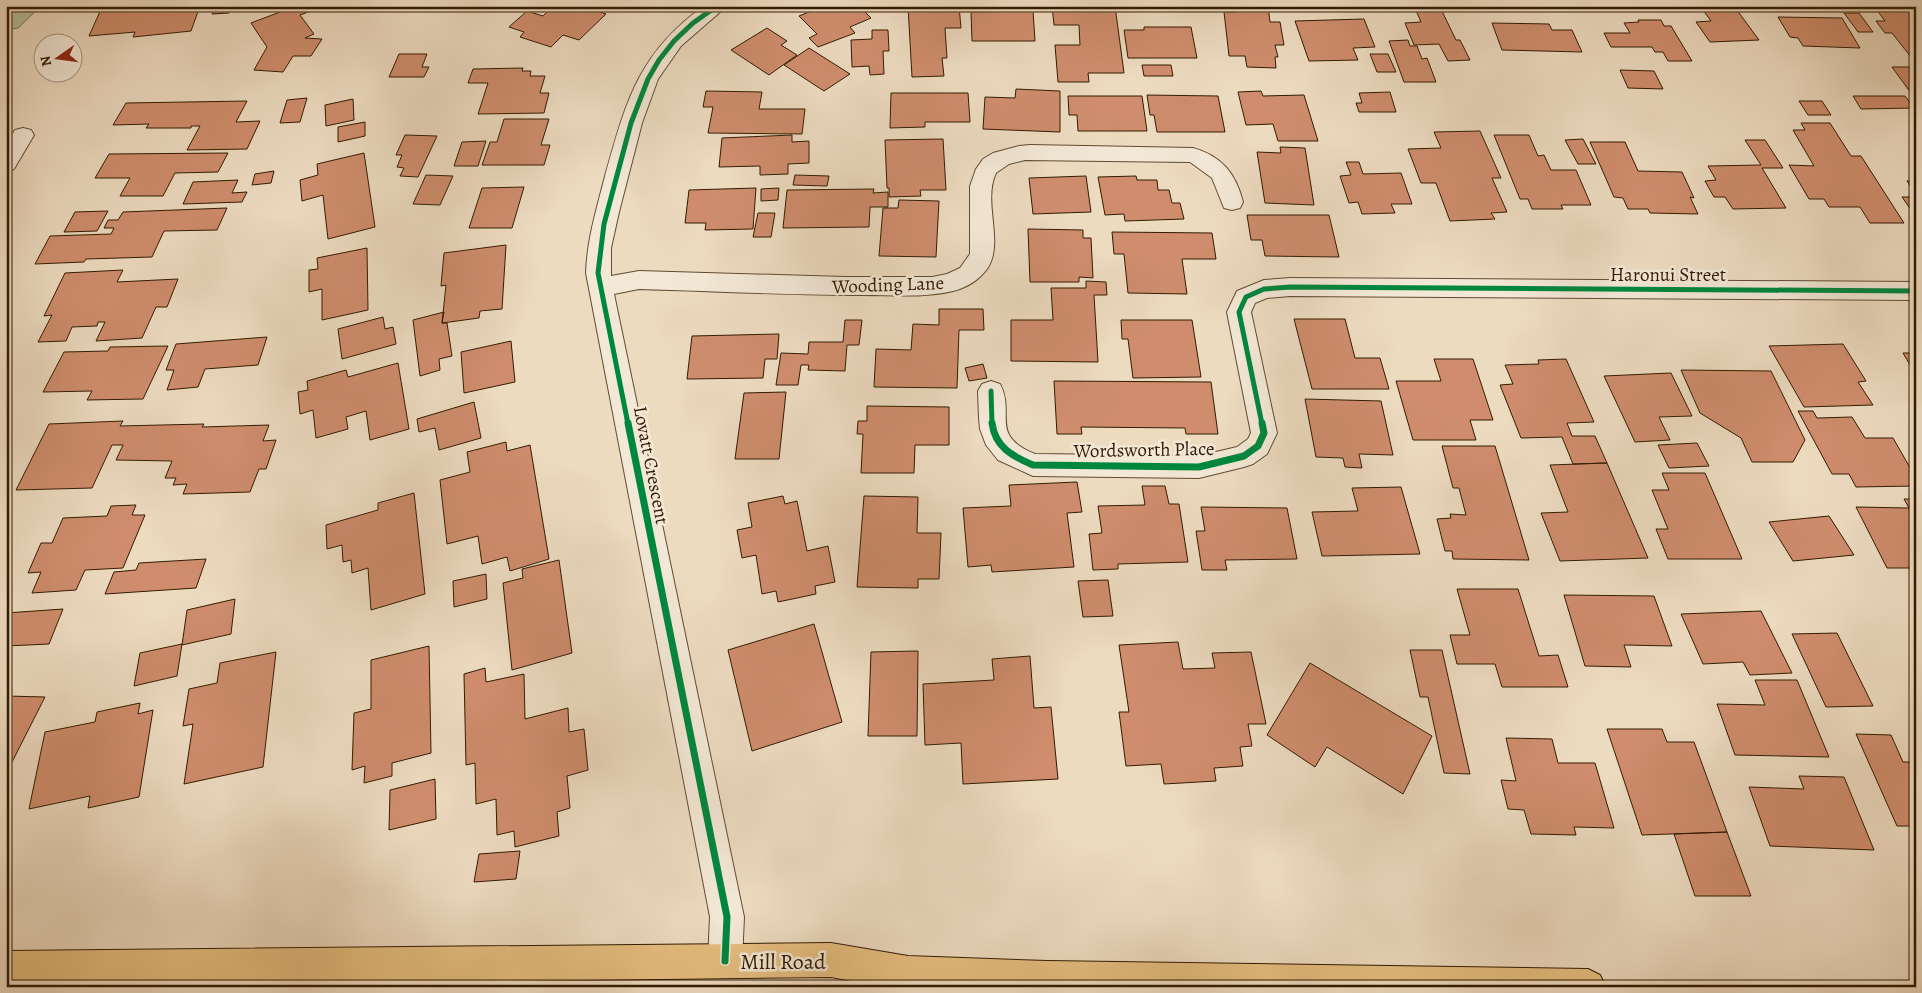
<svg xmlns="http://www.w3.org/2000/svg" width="1922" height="993" font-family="Alegreya,serif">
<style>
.green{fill:#b3c197;stroke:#726e4c}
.building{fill:#cf8d6d;stroke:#321b01}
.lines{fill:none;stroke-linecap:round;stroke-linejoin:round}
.minor-casing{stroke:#614b31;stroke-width:2}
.major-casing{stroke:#321b01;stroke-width:2}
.minor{fill:#f3e8d6;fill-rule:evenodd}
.major{fill:#e6be80;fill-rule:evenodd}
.cycleway-far1-casing{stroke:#f3e8d6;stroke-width:8}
.cycleway-casing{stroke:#f3e8d6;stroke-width:10}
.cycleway-far1{stroke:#00873e;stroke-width:5}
.cycleway{stroke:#00873e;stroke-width:7}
.labels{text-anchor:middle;stroke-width:5;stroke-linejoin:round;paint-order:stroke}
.street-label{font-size:19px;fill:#321b01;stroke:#f3e8d6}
.near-street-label{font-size:22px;fill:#321b01;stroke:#f3e8d6}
</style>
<rect width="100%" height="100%" fill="#eddbc0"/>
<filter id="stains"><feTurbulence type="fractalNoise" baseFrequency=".004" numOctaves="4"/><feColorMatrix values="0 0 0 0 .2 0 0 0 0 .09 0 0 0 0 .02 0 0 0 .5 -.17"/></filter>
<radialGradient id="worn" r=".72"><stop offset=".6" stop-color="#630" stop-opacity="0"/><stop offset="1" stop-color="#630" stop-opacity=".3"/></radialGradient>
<path class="green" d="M 6,6 L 41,6 L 18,28 L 6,30 Z"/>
<path class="building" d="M 200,6 L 191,31 L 133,37 L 135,32 L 89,36 L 102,7 Z
M 216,6 L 233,6 L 229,13 L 212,14 Z
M 296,6 L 307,6 L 311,11 L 300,15 L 314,34 L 305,38 L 322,39 L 311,56 L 293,56 L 283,72 L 254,70 L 267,47 L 251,23 Z
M 568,6 L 581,6 L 606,14 L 579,40 L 563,35 L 551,47 L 520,37 L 524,32 L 509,27 L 527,11 L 543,16 L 552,7 L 564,11 Z
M 824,6 L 859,6 L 871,18 L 850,27 L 855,33 L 818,47 L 809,38 L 817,34 L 799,16 Z
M 908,6 L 959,6 L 961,28 L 945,28 L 947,58 L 942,58 L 944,76 L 912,77 Z
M 1052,6 L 1115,6 L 1124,73 L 1088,73 L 1089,82 L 1058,82 L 1055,45 L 1080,45 L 1079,25 L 1054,25 Z
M 1235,6 L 1268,6 L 1270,22 L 1280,22 L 1284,45 L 1275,45 L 1278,57 L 1275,57 L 1276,68 L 1247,67 L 1245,56 L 1229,56 L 1224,12 L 1236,12 Z
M 1700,6 L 1734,6 L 1759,40 L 1710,42 L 1696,22 L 1711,21 Z
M 1874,6 L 1910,6 L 1916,14 L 1916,57 L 1911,57 L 1892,33 L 1885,33 L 1876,21 L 1885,21 Z
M 1440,7 L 1456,40 L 1460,40 L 1470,60 L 1448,61 L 1439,44 L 1414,45 L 1405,23 L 1421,22 L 1415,8 Z
M 1033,11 L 1035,41 L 972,41 L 971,12 Z
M 1844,13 L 1859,13 L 1873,32 L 1858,32 Z
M 1778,17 L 1842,18 L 1860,48 L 1803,46 L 1798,38 L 1790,37 Z
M 1364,19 L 1375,47 L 1353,48 L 1358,60 L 1309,61 L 1295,21 Z
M 1638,20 L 1661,20 L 1664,26 L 1671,26 L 1692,61 L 1668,61 L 1663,52 L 1655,52 L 1652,47 L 1611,47 L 1604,33 L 1630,33 L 1624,23 L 1639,22 Z
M 1492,23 L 1549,24 L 1552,30 L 1572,30 L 1582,52 L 1502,50 Z
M 1144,27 L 1191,27 L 1197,58 L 1128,58 L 1124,30 L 1144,30 Z
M 767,28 L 787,41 L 781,45 L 797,55 L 769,75 L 731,50 Z
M 872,30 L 888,30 L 889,51 L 883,51 L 884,74 L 870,75 L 869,66 L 852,67 L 851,40 L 872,39 Z
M 1408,40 L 1410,46 L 1417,46 L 1422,59 L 1427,58 L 1436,82 L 1404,82 L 1389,41 Z
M 809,48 L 850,74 L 824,91 L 784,65 Z
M 399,54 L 427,54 L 422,67 L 429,67 L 424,77 L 389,77 Z
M 1370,54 L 1388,54 L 1396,72 L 1377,72 Z
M 1142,65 L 1171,65 L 1173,76 L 1144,76 Z
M 1892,67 L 1916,67 L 1916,96 L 1908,89 Z
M 523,68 L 522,71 L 531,71 L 530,76 L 545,76 L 540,93 L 549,93 L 544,113 L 478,114 L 488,83 L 468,83 L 473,69 Z
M 1620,70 L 1654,71 L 1663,89 L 1628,88 Z
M 1016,89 L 1060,91 L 1060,132 L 983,129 L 985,97 L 1015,98 Z
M 706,91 L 762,92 L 759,109 L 805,109 L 802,134 L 708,133 L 713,107 L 703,107 Z
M 1261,91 L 1263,96 L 1304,95 L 1318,141 L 1278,141 L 1273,124 L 1246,125 L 1238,92 Z
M 1390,92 L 1396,112 L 1359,112 L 1356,103 L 1362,103 L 1359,93 Z
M 891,93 L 968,93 L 970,122 L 925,122 L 925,127 L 890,128 Z
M 1147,95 L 1218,96 L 1225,132 L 1157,132 L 1154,115 L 1150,115 Z
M 1068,96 L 1142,96 L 1147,131 L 1078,131 L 1077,115 L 1069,115 Z
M 1853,96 L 1905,96 L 1914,108 L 1861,109 Z
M 307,98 L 300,122 L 280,123 L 287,100 Z
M 353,99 L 354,120 L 326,126 L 325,105 Z
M 247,101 L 236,122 L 260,121 L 247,149 L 187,150 L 200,126 L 191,126 L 191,128 L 146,128 L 149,124 L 113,125 L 126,103 Z
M 1799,101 L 1822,101 L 1831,115 L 1808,115 Z
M 504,119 L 549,119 L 541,145 L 550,145 L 544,165 L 482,165 L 490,142 L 497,142 Z
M 365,122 L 365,136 L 338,142 L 338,127 Z
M 1801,123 L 1830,123 L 1851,156 L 1861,156 L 1904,223 L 1870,223 L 1860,207 L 1829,207 L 1824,199 L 1809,199 L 1789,165 L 1814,166 L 1793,130 L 1805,130 Z
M 1480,131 L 1501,178 L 1492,178 L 1507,212 L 1491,213 L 1495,219 L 1450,221 L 1436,183 L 1421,183 L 1408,149 L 1441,148 L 1434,132 Z
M 405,135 L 437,136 L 418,177 L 400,176 L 404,168 L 397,167 L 402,155 L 396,155 Z
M 792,135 L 792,142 L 809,141 L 809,163 L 788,164 L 788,174 L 760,175 L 760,166 L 719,167 L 722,138 Z
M 1494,135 L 1529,135 L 1538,156 L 1544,155 L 1551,170 L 1576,170 L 1591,205 L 1561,205 L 1563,209 L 1532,209 L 1528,199 L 1520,199 Z
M 943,139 L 946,190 L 920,190 L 921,196 L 889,197 L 889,188 L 887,188 L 885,140 Z
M 1583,139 L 1596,164 L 1578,164 L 1565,140 Z
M 1745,140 L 1765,140 L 1783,168 L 1762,168 L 1786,208 L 1733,209 L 1725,197 L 1714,197 L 1705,181 L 1716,180 L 1708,166 L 1761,165 Z
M 486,141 L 478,166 L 454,166 L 462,142 Z
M 1590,142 L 1625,142 L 1638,171 L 1682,172 L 1694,198 L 1690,197 L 1698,214 L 1650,213 L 1648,209 L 1628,209 L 1623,198 L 1614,197 Z
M 1280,147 L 1305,148 L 1314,205 L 1265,203 L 1257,152 L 1281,153 Z
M 228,153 L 218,172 L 175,173 L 163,196 L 120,196 L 130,178 L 95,178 L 109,154 Z
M 364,153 L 375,227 L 328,239 L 323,195 L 302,201 L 300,180 L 318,175 L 317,164 Z
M 1346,162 L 1359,162 L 1363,174 L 1401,173 L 1412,204 L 1391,204 L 1395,213 L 1362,214 L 1358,202 L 1349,203 L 1340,176 L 1351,175 Z
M 274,171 L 271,183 L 252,185 L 255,174 Z
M 426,175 L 453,176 L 440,205 L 413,204 Z
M 795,175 L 829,176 L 827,186 L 793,185 Z
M 1086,176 L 1091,212 L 1033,214 L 1029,178 Z
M 1136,176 L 1137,180 L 1157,180 L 1158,190 L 1169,190 L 1172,203 L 1180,203 L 1184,219 L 1125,221 L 1124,214 L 1105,215 L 1098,177 Z
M 238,180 L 232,193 L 247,192 L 242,202 L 183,204 L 193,182 Z
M 1907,181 L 1916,181 L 1916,194 Z
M 524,187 L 512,228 L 469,228 L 482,188 Z
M 756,188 L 753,229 L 705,230 L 706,223 L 685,223 L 689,190 Z
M 779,188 L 778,200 L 761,201 L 761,189 Z
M 874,189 L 873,193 L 888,192 L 888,207 L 870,207 L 869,227 L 783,228 L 787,190 Z
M 1902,197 L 1916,197 L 1916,217 Z
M 899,200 L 939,201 L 936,257 L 879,256 L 883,208 L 898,208 Z
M 227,208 L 217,230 L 164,231 L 152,257 L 86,259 L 84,262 L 35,264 L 50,236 L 111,234 L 114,228 L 104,228 L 108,220 L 118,220 L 123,212 Z
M 108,211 L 97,231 L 64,232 L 75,212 Z
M 758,213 L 775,213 L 771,237 L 753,237 Z
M 1247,215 L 1329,215 L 1339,257 L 1265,256 L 1262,240 L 1251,240 Z
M 1028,229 L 1083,230 L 1083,238 L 1091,238 L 1093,278 L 1079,277 L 1079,282 L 1030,282 Z
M 1112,232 L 1212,233 L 1216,259 L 1182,259 L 1187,294 L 1128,293 L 1124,254 L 1114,254 Z
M 506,245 L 502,309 L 480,311 L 479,318 L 442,323 L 446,285 L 441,286 L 444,253 Z
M 367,248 L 368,310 L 322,320 L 322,289 L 309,292 L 309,270 L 318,269 L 317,258 Z
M 123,270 L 117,282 L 178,279 L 167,307 L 156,307 L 142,338 L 96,341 L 105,322 L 98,322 L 97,326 L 72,327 L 66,341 L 38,342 L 52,315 L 44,316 L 65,273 Z
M 1086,281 L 1106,282 L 1107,295 L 1094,295 L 1098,362 L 1011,361 L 1011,320 L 1053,320 L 1051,288 L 1086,288 Z
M 939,309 L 983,309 L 984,330 L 959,330 L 957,388 L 874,387 L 876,349 L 911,350 L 913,324 L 939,325 Z
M 444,312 L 442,323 L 447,323 L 452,356 L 439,359 L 440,370 L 420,376 L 413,320 Z
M 383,317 L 385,329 L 393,327 L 396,344 L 342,359 L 338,329 Z
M 1294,319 L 1345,319 L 1355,358 L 1380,358 L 1389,389 L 1312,389 Z
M 845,320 L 862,320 L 859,345 L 847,345 L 845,371 L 808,370 L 809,365 L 801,365 L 798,385 L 776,385 L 781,353 L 808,354 L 809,342 L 843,342 Z
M 1121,320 L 1192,320 L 1201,377 L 1133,378 L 1128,339 L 1122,339 Z
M 779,334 L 777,359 L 765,359 L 763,378 L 687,379 L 692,336 Z
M 267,337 L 258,365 L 205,369 L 198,387 L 167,390 L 174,370 L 166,370 L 176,344 Z
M 511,341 L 515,382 L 464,393 L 461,352 Z
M 1843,344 L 1866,381 L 1858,382 L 1873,405 L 1804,407 L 1769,346 Z
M 168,346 L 143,399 L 87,400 L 92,391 L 43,392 L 64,352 L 108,351 L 110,347 Z
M 1903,353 L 1916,353 L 1916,375 Z
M 1434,359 L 1473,359 L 1493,420 L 1470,420 L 1476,440 L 1413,440 L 1396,381 L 1441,381 Z
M 1566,359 L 1594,422 L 1567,423 L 1572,436 L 1595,436 L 1607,463 L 1573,464 L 1562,437 L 1521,438 L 1500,385 L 1513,384 L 1505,365 L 1539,364 L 1538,360 Z
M 398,363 L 409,429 L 370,440 L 366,411 L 346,417 L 348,429 L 316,438 L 313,410 L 300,414 L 298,392 L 308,390 L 307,381 L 346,370 L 348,377 Z
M 983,364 L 987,378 L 969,381 L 965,368 Z
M 1681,370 L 1771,371 L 1805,440 L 1793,462 L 1752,462 L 1741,438 L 1700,413 Z
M 1671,373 L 1692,416 L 1659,417 L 1670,440 L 1635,442 L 1604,376 Z
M 1054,381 L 1211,382 L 1218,434 L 1186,434 L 1185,428 L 1081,427 L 1082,434 L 1057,434 Z
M 786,392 L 779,459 L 735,459 L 744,393 Z
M 1305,399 L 1381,401 L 1393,455 L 1359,454 L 1362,468 L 1345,467 L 1343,458 L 1316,457 Z
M 474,402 L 481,438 L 439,450 L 435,428 L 419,432 L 417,419 Z
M 867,406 L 949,407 L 949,445 L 915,445 L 914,473 L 861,473 L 863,434 L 857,434 L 858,421 L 867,421 Z
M 1798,411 L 1813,411 L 1817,418 L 1852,417 L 1865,438 L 1893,438 L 1916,478 L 1916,486 L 1856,487 L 1849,474 L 1832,474 Z
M 123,421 L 120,426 L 204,424 L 202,427 L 269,425 L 263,441 L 276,440 L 266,469 L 259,469 L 250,492 L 183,494 L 187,484 L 173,485 L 176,478 L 165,478 L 172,461 L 116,460 L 123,445 L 112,445 L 92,488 L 16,490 L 49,424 Z
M 506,442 L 507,451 L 530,445 L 549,559 L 510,571 L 507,557 L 482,564 L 478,536 L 447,544 L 440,480 L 470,472 L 467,452 Z
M 1697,443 L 1709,466 L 1669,468 L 1658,445 Z
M 1442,446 L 1495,446 L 1529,560 L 1453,559 L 1452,551 L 1445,551 L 1437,519 L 1451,518 L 1450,514 L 1466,515 L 1459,488 L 1453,488 Z
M 1607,463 L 1648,558 L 1560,561 L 1541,513 L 1568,512 L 1550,465 Z
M 1662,473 L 1705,473 L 1742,559 L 1668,559 L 1656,529 L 1668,529 L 1652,490 L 1669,490 Z
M 1077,482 L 1082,512 L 1067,513 L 1074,567 L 992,572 L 991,565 L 968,567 L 963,508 L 1011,506 L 1009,485 Z
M 1142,486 L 1165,486 L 1169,504 L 1179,504 L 1188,562 L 1118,564 L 1118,569 L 1093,570 L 1089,534 L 1102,533 L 1098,506 L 1145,505 Z
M 1401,487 L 1420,554 L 1322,556 L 1312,512 L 1358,511 L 1352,488 Z
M 414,493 L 425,594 L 371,610 L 368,568 L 352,573 L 351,560 L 343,562 L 342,545 L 327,549 L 326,525 L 378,510 L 378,503 Z
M 783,496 L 785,504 L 797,501 L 807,551 L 828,546 L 835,582 L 815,586 L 816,594 L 778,602 L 776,591 L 762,594 L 756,555 L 742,558 L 737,530 L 752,527 L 748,503 Z
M 864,496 L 918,497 L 917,533 L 941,533 L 939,579 L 918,579 L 918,588 L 857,587 Z
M 1904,499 L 1916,499 L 1916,568 L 1887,568 L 1856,507 L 1909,508 Z
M 136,505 L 132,515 L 145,515 L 123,568 L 85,570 L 76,590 L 32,593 L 41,572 L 28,573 L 41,543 L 52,543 L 63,518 L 107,516 L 111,506 Z
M 1201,507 L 1287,508 L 1297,559 L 1225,560 L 1227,570 L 1202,570 L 1196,531 L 1205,531 Z
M 1829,516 L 1854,555 L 1793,561 L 1769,522 Z
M 206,559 L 196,588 L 105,594 L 114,572 L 136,570 L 139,563 Z
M 559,560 L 572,653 L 512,670 L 503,583 L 523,578 L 522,569 Z
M 486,574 L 487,599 L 454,607 L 453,581 Z
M 1108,580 L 1113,616 L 1083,617 L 1078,581 Z
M 1457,589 L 1518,589 L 1539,656 L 1558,655 L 1568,687 L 1502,687 L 1495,664 L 1457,664 L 1450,635 L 1470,635 Z
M 1564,595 L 1654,596 L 1672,646 L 1624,645 L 1631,667 L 1585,666 Z
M 235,599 L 231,634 L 182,645 L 187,610 Z
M 63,609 L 49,644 L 6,646 L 6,613 Z
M 1761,611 L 1792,673 L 1750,675 L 1743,662 L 1703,664 L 1681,614 Z
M 814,624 L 842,722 L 752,751 L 728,650 Z
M 1837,633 L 1873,706 L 1826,707 L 1792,634 Z
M 1178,642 L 1183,669 L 1215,668 L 1212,653 L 1251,652 L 1266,724 L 1248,724 L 1252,746 L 1240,747 L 1243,766 L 1214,768 L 1216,781 L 1164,784 L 1161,764 L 1126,766 L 1119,712 L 1129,712 L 1119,645 Z
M 182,644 L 177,676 L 134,686 L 140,653 Z
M 429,646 L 431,753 L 392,763 L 392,776 L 364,783 L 365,766 L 352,770 L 354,713 L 371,709 L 371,660 Z
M 1410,650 L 1442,650 L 1470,774 L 1444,773 L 1428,697 L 1420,697 Z
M 918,651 L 917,736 L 868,736 L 871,652 Z
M 276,652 L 263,767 L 184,784 L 193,724 L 183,726 L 189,689 L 217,683 L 220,663 Z
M 1030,656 L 1034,708 L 1051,707 L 1058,779 L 963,784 L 961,743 L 925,745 L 923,684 L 994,680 L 992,659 Z
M 1310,663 L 1432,736 L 1403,794 L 1327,747 L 1315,767 L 1267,735 Z
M 485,668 L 486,682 L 524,674 L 525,719 L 568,708 L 569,732 L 584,729 L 588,770 L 567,776 L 570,808 L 557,812 L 559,836 L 515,847 L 514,831 L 497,835 L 496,799 L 476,804 L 475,763 L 466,765 L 464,674 Z
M 1755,680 L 1797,680 L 1829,757 L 1735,755 L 1717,704 L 1765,705 Z
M 6,696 L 45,697 L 6,774 Z
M 140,703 L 138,714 L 153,710 L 139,797 L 88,808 L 90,796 L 29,809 L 45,732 L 95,722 L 97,712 Z
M 1607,729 L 1662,729 L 1667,742 L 1694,742 L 1727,832 L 1642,835 Z
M 1856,734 L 1891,735 L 1903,762 L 1916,762 L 1916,826 L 1897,826 Z
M 1506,738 L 1552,739 L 1558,763 L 1595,763 L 1614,828 L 1574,827 L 1576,835 L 1531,834 L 1524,810 L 1508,809 L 1501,780 L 1516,781 Z
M 1799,776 L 1844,777 L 1874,850 L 1770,846 L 1749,787 L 1804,789 Z
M 435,779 L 436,819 L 389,830 L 390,790 Z
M 1727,832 L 1751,896 L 1695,896 L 1674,834 Z
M 520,851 L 516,879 L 474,882 L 479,854 Z"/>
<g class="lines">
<g class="minor-casing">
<path id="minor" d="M 704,6 L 727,6 L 681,46 L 658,79 L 642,123 L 619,212 L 611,248 L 611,276 L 639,271 L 845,277 L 932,277 L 947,274 L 960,268 L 970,254 L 970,186 L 976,169 L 983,159 L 993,153 L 1019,146 L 1030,145 L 1193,148 C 1222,156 1236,174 1243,202 L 1240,208 L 1232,210 L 1224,208 L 1212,178 L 1190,162 L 1025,160 L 1009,164 L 996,173 C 982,202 1005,243 987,269 C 979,280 966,288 953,291 C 923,298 892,295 862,295 C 788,295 713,291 639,289 L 614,294 L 744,917 L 742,961 L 737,973 L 725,978 L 713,973 L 708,961 L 710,917 L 586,273 C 587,239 597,208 605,176 C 626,102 638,53 704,6 Z
M 23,128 L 31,130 L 34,135 L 14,169 L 6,172 L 6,145 L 15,130 Z
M 1290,278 L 1916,282 L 1916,300 L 1290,296 L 1267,298 L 1255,303 L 1251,312 L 1277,433 L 1267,454 L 1253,464 L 1244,467 L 1199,478 L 1033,476 L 998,460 L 986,445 L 980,429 L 979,418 L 978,391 L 982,384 L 991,381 L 1000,384 C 1016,414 988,435 1035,454 L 1199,456 L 1237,447 L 1248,439 L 1251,433 L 1227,312 L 1237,291 L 1264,280 Z"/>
</g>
<g class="major-casing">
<path id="major" d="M 831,943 L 908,956 L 1047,961 L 1588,969 L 1600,975 L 1606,987 L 882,987 L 831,977 L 6,987 L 6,951 Z"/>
</g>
<use href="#minor" class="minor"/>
<use href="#major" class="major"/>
<g class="cycleway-far1-casing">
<path id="cycleway-far1" d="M 991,391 L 992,424
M 628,424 L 598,273 L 604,224 L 631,123 L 648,79 L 659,60 L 674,41 L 693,23 L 717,6
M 1262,424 L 1239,312 L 1246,297 L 1264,289 L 1290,287 L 1916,291"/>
</g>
<g class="cycleway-casing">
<path id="cycleway" d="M 628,423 L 727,917 L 725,961
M 992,423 C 995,447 1012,456 1033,465 L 1199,467 L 1244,456 L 1258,446 L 1264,433 L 1262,423"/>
</g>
<use href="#cycleway-far1" class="cycleway-far1"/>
<use href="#cycleway" class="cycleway"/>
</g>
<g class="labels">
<g class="street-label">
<text x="1668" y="281">Haronui Street</text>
<text transform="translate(888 284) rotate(-2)" y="7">Wooding Lane</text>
<text transform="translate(1144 449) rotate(-1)" y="7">Wordsworth Place</text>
<text transform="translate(652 465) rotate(79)" y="7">Lovatt Crescent</text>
</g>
<g class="near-street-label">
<text x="783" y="969">Mill Road</text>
</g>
</g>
<rect width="1922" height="993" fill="none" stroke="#eddbc0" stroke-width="25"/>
<rect x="8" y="8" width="1907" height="978" fill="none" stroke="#321b01" stroke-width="2.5"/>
<rect x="12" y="12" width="1897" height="968" fill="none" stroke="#321b01"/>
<g transform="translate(58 58) rotate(256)"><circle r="24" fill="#f3e8d6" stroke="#a69681"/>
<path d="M0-4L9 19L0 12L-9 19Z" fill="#8f2418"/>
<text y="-8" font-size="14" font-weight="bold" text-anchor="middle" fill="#321b01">N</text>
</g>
<rect width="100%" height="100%" filter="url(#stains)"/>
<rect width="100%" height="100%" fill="url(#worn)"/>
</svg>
